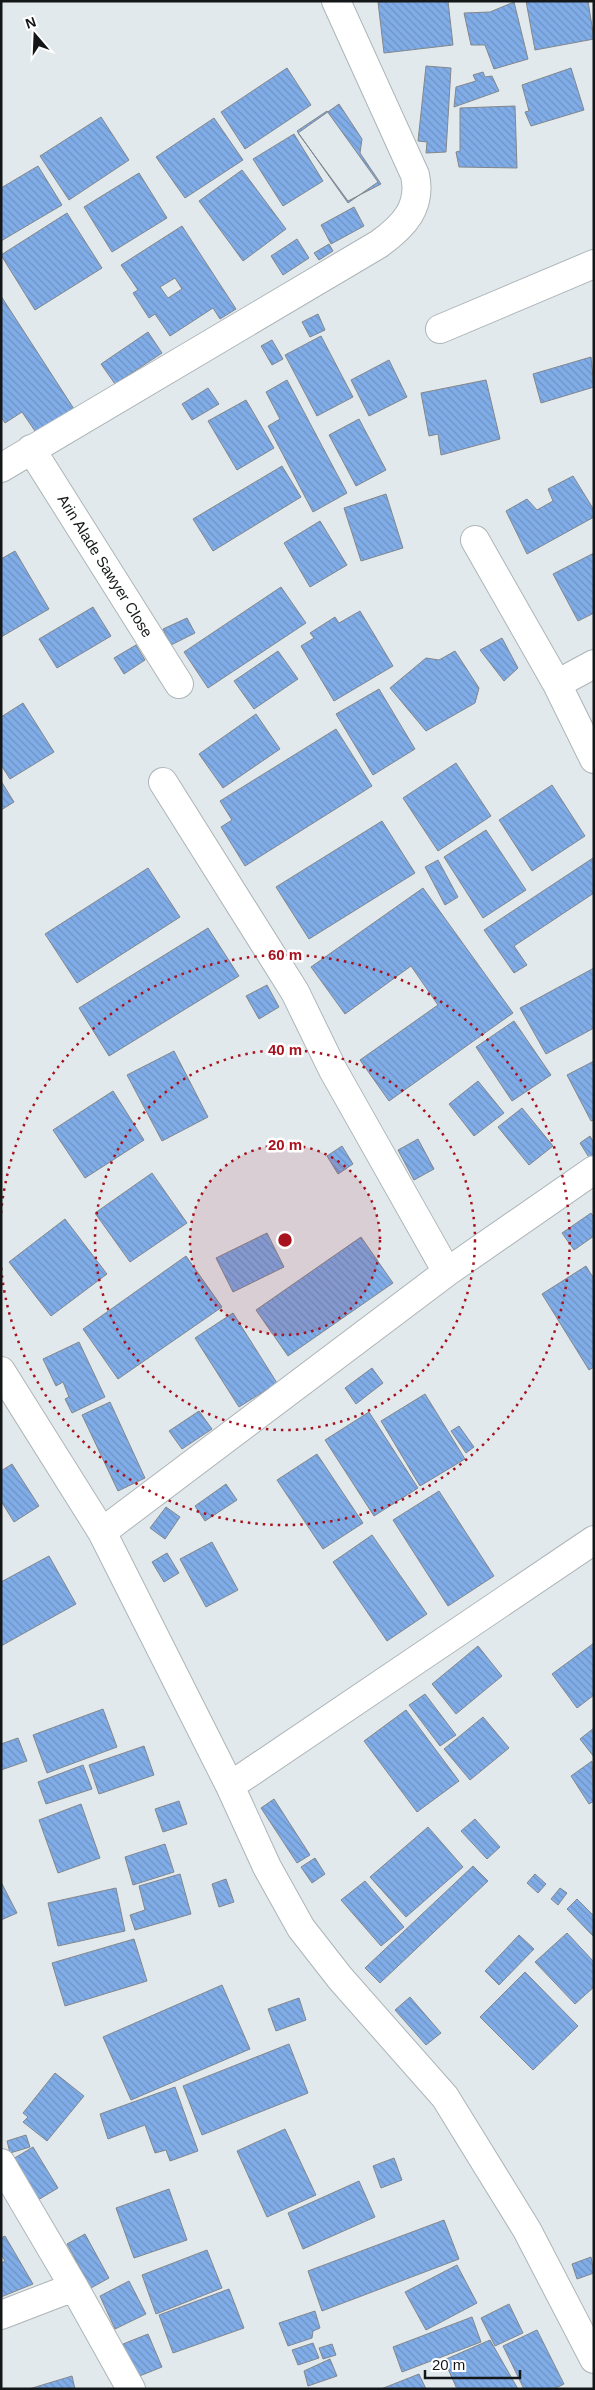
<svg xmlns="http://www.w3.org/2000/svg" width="595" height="2390" font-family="Arial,sans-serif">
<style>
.building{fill:url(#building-back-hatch);stroke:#83878c;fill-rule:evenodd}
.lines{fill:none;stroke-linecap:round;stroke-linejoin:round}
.minor-casing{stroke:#adb5b8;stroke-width:30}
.minor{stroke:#fff;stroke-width:28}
.ring{fill:none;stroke:#a8121f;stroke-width:2.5;stroke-dasharray:2.5 5}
.labels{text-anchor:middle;stroke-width:5;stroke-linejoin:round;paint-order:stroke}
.street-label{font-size:15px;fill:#141718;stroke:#fff}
.centre{fill:#a8121f;stroke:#fff;stroke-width:2.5}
.ring-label{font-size:15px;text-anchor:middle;font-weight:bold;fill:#a8121f;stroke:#fff;stroke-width:5;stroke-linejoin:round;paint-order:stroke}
</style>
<defs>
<pattern id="building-back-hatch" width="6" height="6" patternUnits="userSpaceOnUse" patternTransform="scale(1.25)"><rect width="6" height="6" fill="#80ace7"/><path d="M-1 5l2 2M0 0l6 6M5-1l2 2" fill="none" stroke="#6e93c5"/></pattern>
</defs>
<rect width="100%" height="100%" fill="#e1e9ec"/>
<path class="building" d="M 448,1 L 453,45 L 384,53 L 378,2 Z
M 526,1 L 588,1 L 594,39 L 535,50 Z
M 514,2 L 528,59 L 494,69 L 485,45 L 471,45 L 464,13 L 490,12 Z
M 426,66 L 451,68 L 446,152 L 426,153 L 427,142 L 418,141 Z
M 287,68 L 311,105 L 245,149 L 221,112 Z
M 571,68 L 584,110 L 531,126 L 525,112 L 529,111 L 522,85 Z
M 483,72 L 485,77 L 492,76 L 499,91 L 454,107 L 456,87 L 476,81 L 473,75 Z
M 339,104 L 362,139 L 360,153 L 381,184 L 348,201 L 298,133 Z
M 515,106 L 517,168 L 459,167 L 456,152 L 460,151 L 460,108 Z
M 327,111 L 378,182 L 348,203 L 297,131 Z
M 101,117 L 129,160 L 69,200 L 40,156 Z
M 214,118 L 243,160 L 185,198 L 156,157 Z
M 294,134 L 323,181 L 283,206 L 253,159 Z
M 38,166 L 62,205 L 1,241 L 1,188 Z
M 242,170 L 286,229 L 243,261 L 199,201 Z
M 139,173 L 167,218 L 112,252 L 84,207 Z
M 354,207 L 364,226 L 331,244 L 321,225 Z
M 67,213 L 102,268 L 35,310 L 1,255 Z
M 182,226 L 236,309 L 220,319 L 213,308 L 170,336 L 155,314 L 149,318 L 133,293 L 138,290 L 121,265 ZM 175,278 L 182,289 L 168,298 L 160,287 Z
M 297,239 L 309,258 L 283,275 L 271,256 Z
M 329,244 L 333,251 L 319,260 L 314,253 Z
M 1,296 L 74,409 L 37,434 L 22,412 L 5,423 L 1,417 Z
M 318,314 L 325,330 L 310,337 L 302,322 Z
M 148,332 L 162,353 L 115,384 L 101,364 Z
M 321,336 L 353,397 L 317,416 L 285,355 Z
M 272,340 L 283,359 L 272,365 L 261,346 Z
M 591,357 L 594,387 L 541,403 L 533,374 Z
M 389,360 L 407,397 L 369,416 L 351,380 Z
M 287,380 L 347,493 L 313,512 L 268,426 L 280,419 L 266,392 Z
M 486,380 L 500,439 L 441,455 L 438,434 L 429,436 L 421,393 Z
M 208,388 L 219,404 L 192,420 L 182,404 Z
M 246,400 L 274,448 L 237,470 L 208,421 Z
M 359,419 L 386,470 L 356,486 L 329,435 Z
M 282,466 L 301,497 L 213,551 L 193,519 Z
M 573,476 L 594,510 L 594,517 L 527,554 L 506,511 L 527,499 L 537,510 L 553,501 L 548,489 Z
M 386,494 L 403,548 L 361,561 L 344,508 Z
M 320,521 L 347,565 L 310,587 L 284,543 Z
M 15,551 L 49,609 L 1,637 L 1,559 Z
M 594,553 L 594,613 L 578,621 L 553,574 Z
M 281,587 L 306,623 L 208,688 L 184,652 Z
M 93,607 L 111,636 L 57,668 L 39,639 Z
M 360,611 L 393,666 L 334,701 L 301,646 L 314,638 L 310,633 L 335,617 L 339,623 Z
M 187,618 L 195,633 L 171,645 L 163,629 Z
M 502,638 L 518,668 L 504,681 L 480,650 Z
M 136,645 L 145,660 L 124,674 L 114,658 Z
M 278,651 L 298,679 L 254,709 L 234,681 Z
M 455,651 L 479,688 L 475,703 L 426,731 L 390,688 L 426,658 L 439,660 Z
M 379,689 L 415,749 L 373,775 L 336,714 Z
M 23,703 L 54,752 L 10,779 L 1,765 L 1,717 Z
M 256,714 L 280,749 L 223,788 L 199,754 Z
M 336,729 L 372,786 L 245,866 L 221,827 L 232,820 L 220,801 Z
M 456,763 L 491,816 L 438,851 L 403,798 Z
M 1,781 L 14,802 L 1,810 Z
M 552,785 L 585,836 L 532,871 L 499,820 Z
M 382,821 L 415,873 L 309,939 L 276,887 Z
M 486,830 L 526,890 L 483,918 L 444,857 Z
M 593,858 L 594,893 L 514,946 L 527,965 L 514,973 L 484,930 Z
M 438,860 L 458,897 L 445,905 L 425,867 Z
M 148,868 L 180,917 L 77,983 L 45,934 Z
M 423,888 L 513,1013 L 389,1101 L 360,1060 L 438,1005 L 411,966 L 345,1014 L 311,967 Z
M 208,928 L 239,976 L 109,1056 L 79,1008 Z
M 594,968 L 594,1028 L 546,1054 L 520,1008 Z
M 267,985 L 279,1007 L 259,1019 L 246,996 Z
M 514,1021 L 551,1075 L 512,1101 L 476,1047 Z
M 174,1051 L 208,1117 L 162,1141 L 127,1075 Z
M 594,1061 L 594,1120 L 591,1121 L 567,1075 Z
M 478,1081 L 504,1113 L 474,1136 L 449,1104 Z
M 113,1091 L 144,1140 L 85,1178 L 53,1130 Z
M 522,1108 L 553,1146 L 529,1165 L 498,1127 Z
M 590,1136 L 594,1143 L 594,1157 L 590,1159 L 580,1143 Z
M 418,1139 L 434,1169 L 414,1180 L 398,1150 Z
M 342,1146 L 353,1164 L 338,1174 L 327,1156 Z
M 152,1173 L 187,1223 L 130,1262 L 95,1213 Z
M 591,1213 L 594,1218 L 594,1236 L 574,1250 L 562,1233 Z
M 65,1219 L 107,1274 L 51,1316 L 9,1262 Z
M 267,1233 L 284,1267 L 233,1292 L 216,1258 Z
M 361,1237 L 393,1283 L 288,1356 L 256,1310 Z
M 186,1256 L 222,1307 L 118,1379 L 83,1329 Z
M 586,1266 L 594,1279 L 594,1367 L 589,1370 L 542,1294 Z
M 233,1313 L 277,1383 L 239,1407 L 195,1338 Z
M 79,1342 L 105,1397 L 72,1413 L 65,1399 L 69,1397 L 63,1382 L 56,1386 L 43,1359 Z
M 372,1368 L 383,1383 L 356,1404 L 345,1388 Z
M 425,1394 L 465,1459 L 420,1486 L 381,1421 Z
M 110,1402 L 145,1478 L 118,1491 L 82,1415 Z
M 199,1411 L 212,1429 L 182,1449 L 169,1431 Z
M 369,1412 L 418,1488 L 374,1516 L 325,1440 Z
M 459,1426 L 474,1447 L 466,1453 L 451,1431 Z
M 317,1454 L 363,1523 L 323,1549 L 277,1480 Z
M 12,1464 L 39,1506 L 14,1522 L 1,1501 L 1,1471 Z
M 226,1484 L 237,1500 L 205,1521 L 195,1506 Z
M 439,1491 L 494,1576 L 448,1606 L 393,1520 Z
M 166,1507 L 180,1517 L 165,1539 L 150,1528 Z
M 372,1535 L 427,1614 L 387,1641 L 333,1562 Z
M 212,1542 L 238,1590 L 206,1607 L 180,1559 Z
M 167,1553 L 179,1573 L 164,1582 L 152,1562 Z
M 49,1556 L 76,1604 L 1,1646 L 1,1582 Z
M 594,1643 L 594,1695 L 577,1708 L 552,1674 Z
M 478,1646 L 502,1676 L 456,1714 L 432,1684 Z
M 425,1694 L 456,1735 L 440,1746 L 409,1705 Z
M 103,1709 L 117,1747 L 47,1773 L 33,1735 Z
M 406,1710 L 459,1781 L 417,1812 L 364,1741 Z
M 483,1717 L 509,1748 L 470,1780 L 444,1749 Z
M 594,1728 L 594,1757 L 580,1739 Z
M 18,1738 L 27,1761 L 1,1770 L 1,1744 Z
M 144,1746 L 154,1775 L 99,1794 L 89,1765 Z
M 592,1761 L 594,1801 L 589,1804 L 571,1776 Z
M 83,1765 L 92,1789 L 46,1804 L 38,1782 Z
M 274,1799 L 310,1855 L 297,1863 L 261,1808 Z
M 179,1801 L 187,1824 L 163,1832 L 155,1809 Z
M 81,1804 L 100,1858 L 58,1873 L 39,1820 Z
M 475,1819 L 500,1847 L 487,1859 L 461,1831 Z
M 428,1827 L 463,1867 L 406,1917 L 370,1877 Z
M 165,1844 L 174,1872 L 133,1885 L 125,1857 Z
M 315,1858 L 325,1874 L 312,1883 L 301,1867 Z
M 473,1866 L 488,1881 L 380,1983 L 365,1968 Z
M 180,1874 L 191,1914 L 135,1930 L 130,1915 L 145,1910 L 139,1886 Z
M 535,1874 L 546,1884 L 538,1893 L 527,1883 Z
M 226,1879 L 234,1902 L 219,1907 L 212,1884 Z
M 365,1881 L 404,1927 L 381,1946 L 341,1900 Z
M 1,1882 L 17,1913 L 1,1920 Z
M 116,1888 L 125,1931 L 58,1946 L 48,1903 Z
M 560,1888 L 567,1893 L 558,1905 L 551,1899 Z
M 577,1899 L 594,1916 L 593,1936 L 567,1909 Z
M 567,1933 L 594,1962 L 594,1987 L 575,2004 L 535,1962 Z
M 519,1935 L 534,1949 L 499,1985 L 485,1971 Z
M 134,1939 L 147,1981 L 65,2006 L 52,1963 Z
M 525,1972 L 578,2026 L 533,2070 L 480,2017 Z
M 222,1985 L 250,2049 L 131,2100 L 103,2037 Z
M 410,1997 L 441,2033 L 426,2045 L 395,2010 Z
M 299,1998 L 306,2020 L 276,2031 L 268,2009 Z
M 289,2044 L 308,2093 L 202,2135 L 183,2086 Z
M 55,2073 L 84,2096 L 47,2141 L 23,2122 L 28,2117 L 23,2113 Z
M 175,2087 L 198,2151 L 170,2161 L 166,2150 L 155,2153 L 145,2125 L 108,2139 L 100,2114 Z
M 285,2129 L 316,2195 L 267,2217 L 237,2151 Z
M 26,2135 L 30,2147 L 10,2153 L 7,2141 Z
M 33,2147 L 58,2188 L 38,2200 L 13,2159 Z
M 394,2158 L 402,2180 L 381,2188 L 373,2166 Z
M 359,2181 L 375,2217 L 303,2249 L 288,2213 Z
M 169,2189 L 187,2240 L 134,2258 L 116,2208 Z
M 444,2220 L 459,2259 L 322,2311 L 308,2271 Z
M 85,2234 L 109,2278 L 91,2288 L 67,2244 Z
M 5,2236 L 33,2284 L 1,2297 L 1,2263 L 5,2261 L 1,2254 L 1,2238 Z
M 207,2250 L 222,2288 L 156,2314 L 142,2275 Z
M 591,2257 L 594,2273 L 577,2279 L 572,2264 Z
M 457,2265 L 477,2303 L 426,2330 L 405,2292 Z
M 129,2281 L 146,2314 L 115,2329 L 100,2296 Z
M 229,2289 L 244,2328 L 173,2353 L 159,2315 Z
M 509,2304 L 523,2333 L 495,2346 L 481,2318 Z
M 315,2311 L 320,2328 L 313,2331 L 312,2338 L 288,2346 L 279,2323 Z
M 472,2317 L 481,2342 L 402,2372 L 393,2347 Z
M 537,2330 L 564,2384 L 554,2389 L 524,2389 L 503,2346 Z
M 148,2334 L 162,2367 L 137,2377 L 123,2344 Z
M 490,2340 L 518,2389 L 457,2389 L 444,2360 Z
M 313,2343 L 319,2358 L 298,2365 L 292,2350 Z
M 332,2344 L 336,2355 L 323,2359 L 319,2348 Z
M 330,2359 L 337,2376 L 308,2386 L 304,2371 Z
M 419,2374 L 426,2389 L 381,2389 Z
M 72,2376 L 75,2389 L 29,2389 Z"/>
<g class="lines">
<g class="minor-casing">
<path id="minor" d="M 440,329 L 594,264
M 31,449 L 179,684
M 1,468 L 379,244 C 404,226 422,207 415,175 L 336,1
M 475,540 L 557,684 L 594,759
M 557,684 L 594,664
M 163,782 L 295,992 L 333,1070 L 447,1272
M 1,1371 L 102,1532 L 230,1786 L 267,1867 L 301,1928 L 340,1978 L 445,2097 L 527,2230 L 594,2359
M 102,1532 L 447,1272 L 594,1170
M 230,1786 L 594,1540
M 1,2163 L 74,2287
M 1,2315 L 74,2287 L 131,2389"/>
</g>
<use href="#minor" class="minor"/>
</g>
<circle cx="285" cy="1240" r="95" fill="#a8121f" fill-opacity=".12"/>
<g class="ring">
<circle cx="285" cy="1240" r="95"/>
<circle cx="285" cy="1240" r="190"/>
<path d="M1 1213A285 285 0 1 1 1 1267"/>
</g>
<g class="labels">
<g class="street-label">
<text transform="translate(105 566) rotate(58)" y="5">Arin Alade Sawyer Close</text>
</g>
</g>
<circle cx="285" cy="1240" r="8" class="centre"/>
<g class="ring-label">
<text x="285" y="960">60 m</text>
<text x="285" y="1055">40 m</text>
<text x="285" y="1150">20 m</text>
</g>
<rect width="595" height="2390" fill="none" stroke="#141718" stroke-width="5"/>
<g transform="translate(35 35) rotate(341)" stroke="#ffffff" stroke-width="4" paint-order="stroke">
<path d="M0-4L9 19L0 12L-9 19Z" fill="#141718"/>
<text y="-8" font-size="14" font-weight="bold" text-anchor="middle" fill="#141718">N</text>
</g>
<path d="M425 2370v8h95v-8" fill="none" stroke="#141718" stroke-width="2.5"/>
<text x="432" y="2370" font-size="15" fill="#141718" stroke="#ffffff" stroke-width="4" paint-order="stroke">20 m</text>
</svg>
